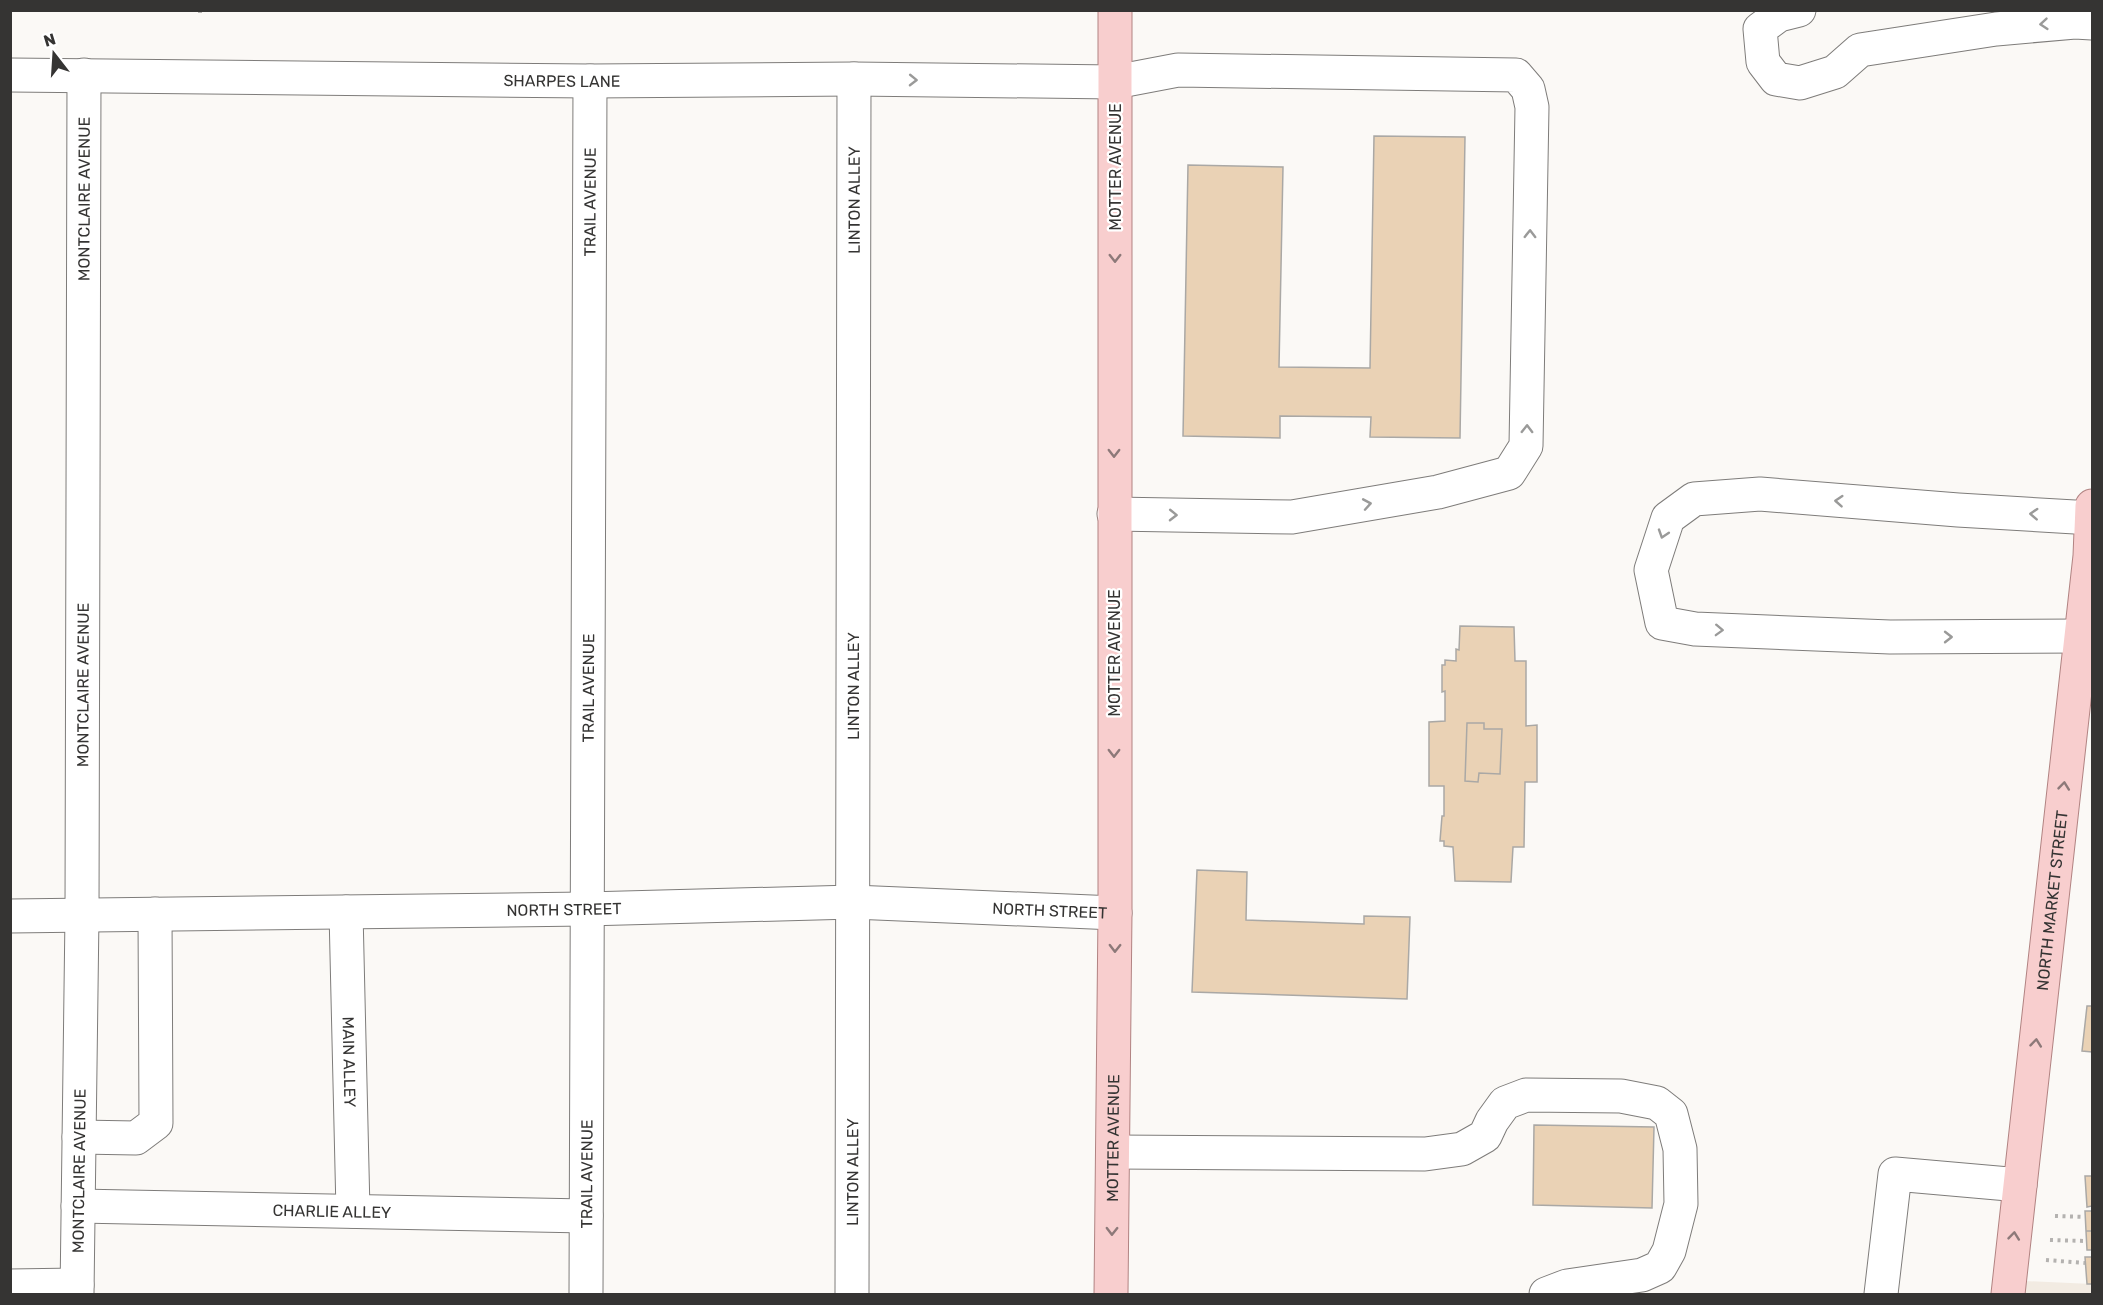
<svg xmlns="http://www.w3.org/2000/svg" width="2103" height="1305" font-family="Rubik,sans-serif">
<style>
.built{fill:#f2ebe2}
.building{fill:#ead2b5;stroke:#aaa8a5;stroke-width:1.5}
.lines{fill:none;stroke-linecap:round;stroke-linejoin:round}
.minor-casing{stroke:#7e7c7a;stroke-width:35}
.major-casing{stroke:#b18382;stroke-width:35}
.path{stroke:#b4b2b0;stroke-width:4;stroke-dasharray:3 4.5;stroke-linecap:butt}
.minor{stroke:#fff;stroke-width:33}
.major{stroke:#f8cece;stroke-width:33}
.oneway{stroke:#9a9a99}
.oneway2{stroke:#8d7979}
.labels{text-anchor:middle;stroke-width:4.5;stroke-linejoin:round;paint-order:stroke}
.street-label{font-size:16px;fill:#353433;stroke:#fff}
</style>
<rect width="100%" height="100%" fill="#fbf9f6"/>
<path class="built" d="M 2024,1281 L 2092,1284 L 2092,1294 L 2022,1294 Z"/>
<path class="building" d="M 1374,136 L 1465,137 L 1460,438 L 1370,437 L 1371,417 L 1280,416 L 1280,438 L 1183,436 L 1188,165 L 1283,167 L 1279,367 L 1370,368 Z
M 1460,626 L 1514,627 L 1515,661 L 1526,661 L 1526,726 L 1537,725 L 1537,782 L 1525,782 L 1524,847 L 1513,847 L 1511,882 L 1455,881 L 1453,847 L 1444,846 L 1444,841 L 1440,841 L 1442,816 L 1444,816 L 1444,786 L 1429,786 L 1429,722 L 1445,721 L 1445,691 L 1442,692 L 1442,665 L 1445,665 L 1445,660 L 1456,661 L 1456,649 L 1459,650 Z
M 1467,723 L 1484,723 L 1484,729 L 1502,729 L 1500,774 L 1479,773 L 1478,782 L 1465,781 Z
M 1197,870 L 1247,872 L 1246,920 L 1364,924 L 1364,916 L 1410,917 L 1407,999 L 1192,992 Z
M 2087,1006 L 2092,1006 L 2092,1052 L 2082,1051 Z
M 1534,1125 L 1654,1127 L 1652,1208 L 1533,1205 Z
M 2085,1176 L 2092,1176 L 2092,1206 L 2087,1207 Z
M 2085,1211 L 2092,1211 L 2092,1231 L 2086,1231 Z
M 2086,1231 L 2092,1231 L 2092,1250 L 2087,1250 Z
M 2085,1257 L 2092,1257 L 2092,1284 L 2087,1284 Z"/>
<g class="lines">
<g class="minor-casing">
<g id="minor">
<path d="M 1799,10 L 1779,15 L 1760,29 L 1763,62 L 1776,79 L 1800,83 L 1835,72 L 1860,50 L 1996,29 L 2075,22 L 2092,23"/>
<path id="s1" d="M 10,75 L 590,81 L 854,79 L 1115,82 L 1178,70 L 1516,75 L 1528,89 L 1532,107 L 1526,446 L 1509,473 L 1438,492 L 1292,517 L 1114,514"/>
<path d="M 2081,636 L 1890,637 L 1695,629 L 1662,623 L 1651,570 L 1668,518 L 1694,499 L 1760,494 L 1958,510 L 2092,518"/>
<path id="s2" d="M 346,912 L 353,1211"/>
<path id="s3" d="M 10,916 L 586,909 L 853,902 L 1115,913"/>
<path d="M 79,1137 L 136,1138 L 156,1123 L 155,914"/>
<path d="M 1113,1152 L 1425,1154 L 1462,1149 L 1485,1136 L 1492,1121 L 1505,1103 L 1526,1095 L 1621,1096 L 1657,1103 L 1671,1114 L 1680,1149 L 1681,1204 L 1669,1251 L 1660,1267 L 1642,1275 L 1567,1286 L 1546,1294"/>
<path id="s4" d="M 78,1206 L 586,1216"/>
<path d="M 10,1286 L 77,1285"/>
<path id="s5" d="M 77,1294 L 82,915 L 84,75"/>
<path id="s6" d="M 586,1294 L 590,81"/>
<path id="s7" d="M 852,1294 L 854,79"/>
<path d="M 1881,1294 L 1895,1174 L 2020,1185"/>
</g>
</g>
<g class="major-casing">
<g id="major">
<path id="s8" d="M 1111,1294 L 1115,913 L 1115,10"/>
<path id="s9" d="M 2008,1294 L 2090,556 L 2092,506"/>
</g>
</g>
<path class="path" d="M 200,10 L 200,15
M 2055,1216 L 2085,1217
M 2050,1240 L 2086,1241
M 2046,1260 L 2085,1263"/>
<use href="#minor" class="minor"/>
<use href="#major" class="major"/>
</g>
<defs><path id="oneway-chevron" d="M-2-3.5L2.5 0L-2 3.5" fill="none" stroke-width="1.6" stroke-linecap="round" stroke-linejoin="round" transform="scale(1.5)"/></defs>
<g class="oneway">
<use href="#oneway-chevron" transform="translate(2044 24) rotate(175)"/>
<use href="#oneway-chevron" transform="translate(913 80) rotate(1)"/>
<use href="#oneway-chevron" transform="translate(1530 234) rotate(-89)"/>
<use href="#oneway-chevron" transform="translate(1527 429) rotate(-89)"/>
<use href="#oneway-chevron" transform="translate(1839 501) rotate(-176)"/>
<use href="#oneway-chevron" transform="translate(1367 504) rotate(-10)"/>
<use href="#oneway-chevron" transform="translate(2034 514) rotate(-177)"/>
<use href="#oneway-chevron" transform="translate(1173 515) rotate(1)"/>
<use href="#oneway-chevron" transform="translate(1663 534) rotate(108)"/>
<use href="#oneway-chevron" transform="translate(1719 630) rotate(2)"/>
<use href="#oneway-chevron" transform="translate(1948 637)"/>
</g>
<g class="oneway2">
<use href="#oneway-chevron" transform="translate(1115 258) rotate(90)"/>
<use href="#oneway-chevron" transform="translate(1114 453) rotate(90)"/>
<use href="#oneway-chevron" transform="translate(1114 753) rotate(90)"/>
<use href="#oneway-chevron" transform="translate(2064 786) rotate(-84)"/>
<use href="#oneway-chevron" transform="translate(1115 948) rotate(91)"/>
<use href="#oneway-chevron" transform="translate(2036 1043) rotate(-84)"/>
<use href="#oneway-chevron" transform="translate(1112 1231) rotate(91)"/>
<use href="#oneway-chevron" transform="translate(2014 1236) rotate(-84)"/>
</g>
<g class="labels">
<g class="street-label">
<text dy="6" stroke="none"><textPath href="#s1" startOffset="552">SHARPES LANE</textPath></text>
<text transform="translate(1115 167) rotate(-90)" y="6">MOTTER AVENUE</text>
<text dy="6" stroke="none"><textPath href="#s5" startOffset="1095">MONTCLAIRE AVENUE</textPath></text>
<text dy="6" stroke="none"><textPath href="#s7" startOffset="1094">LINTON ALLEY</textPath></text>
<text dy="6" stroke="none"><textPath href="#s6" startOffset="1092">TRAIL AVENUE</textPath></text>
<text transform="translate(1114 653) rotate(-90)" y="6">MOTTER AVENUE</text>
<text dy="6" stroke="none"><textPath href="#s5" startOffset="609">MONTCLAIRE AVENUE</textPath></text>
<text dy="6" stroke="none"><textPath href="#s7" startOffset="608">LINTON ALLEY</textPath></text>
<text dy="6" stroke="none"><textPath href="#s6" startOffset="606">TRAIL AVENUE</textPath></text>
<text dy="6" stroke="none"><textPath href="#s9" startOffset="396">NORTH MARKET STREET</textPath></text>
<text dy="6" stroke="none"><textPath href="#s3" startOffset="554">NORTH STREET</textPath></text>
<text dy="6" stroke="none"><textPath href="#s3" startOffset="1040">NORTH STREET</textPath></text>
<text dy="6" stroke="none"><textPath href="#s2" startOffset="150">MAIN ALLEY</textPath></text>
<text dy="6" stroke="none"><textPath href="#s8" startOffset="156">MOTTER AVENUE</textPath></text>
<text dy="6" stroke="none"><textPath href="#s5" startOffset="123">MONTCLAIRE AVENUE</textPath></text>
<text dy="6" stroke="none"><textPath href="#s7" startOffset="122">LINTON ALLEY</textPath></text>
<text dy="6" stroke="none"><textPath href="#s6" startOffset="120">TRAIL AVENUE</textPath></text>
<text dy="6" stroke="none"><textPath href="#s4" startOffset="254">CHARLIE ALLEY</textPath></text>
</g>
</g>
<rect width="2103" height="1305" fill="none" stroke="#353433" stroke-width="24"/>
<g transform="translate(54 54) rotate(343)" stroke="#ffffff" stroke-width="4.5" paint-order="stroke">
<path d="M0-4.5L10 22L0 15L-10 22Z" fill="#353433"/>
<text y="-9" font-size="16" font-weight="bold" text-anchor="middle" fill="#353433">N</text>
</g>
</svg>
